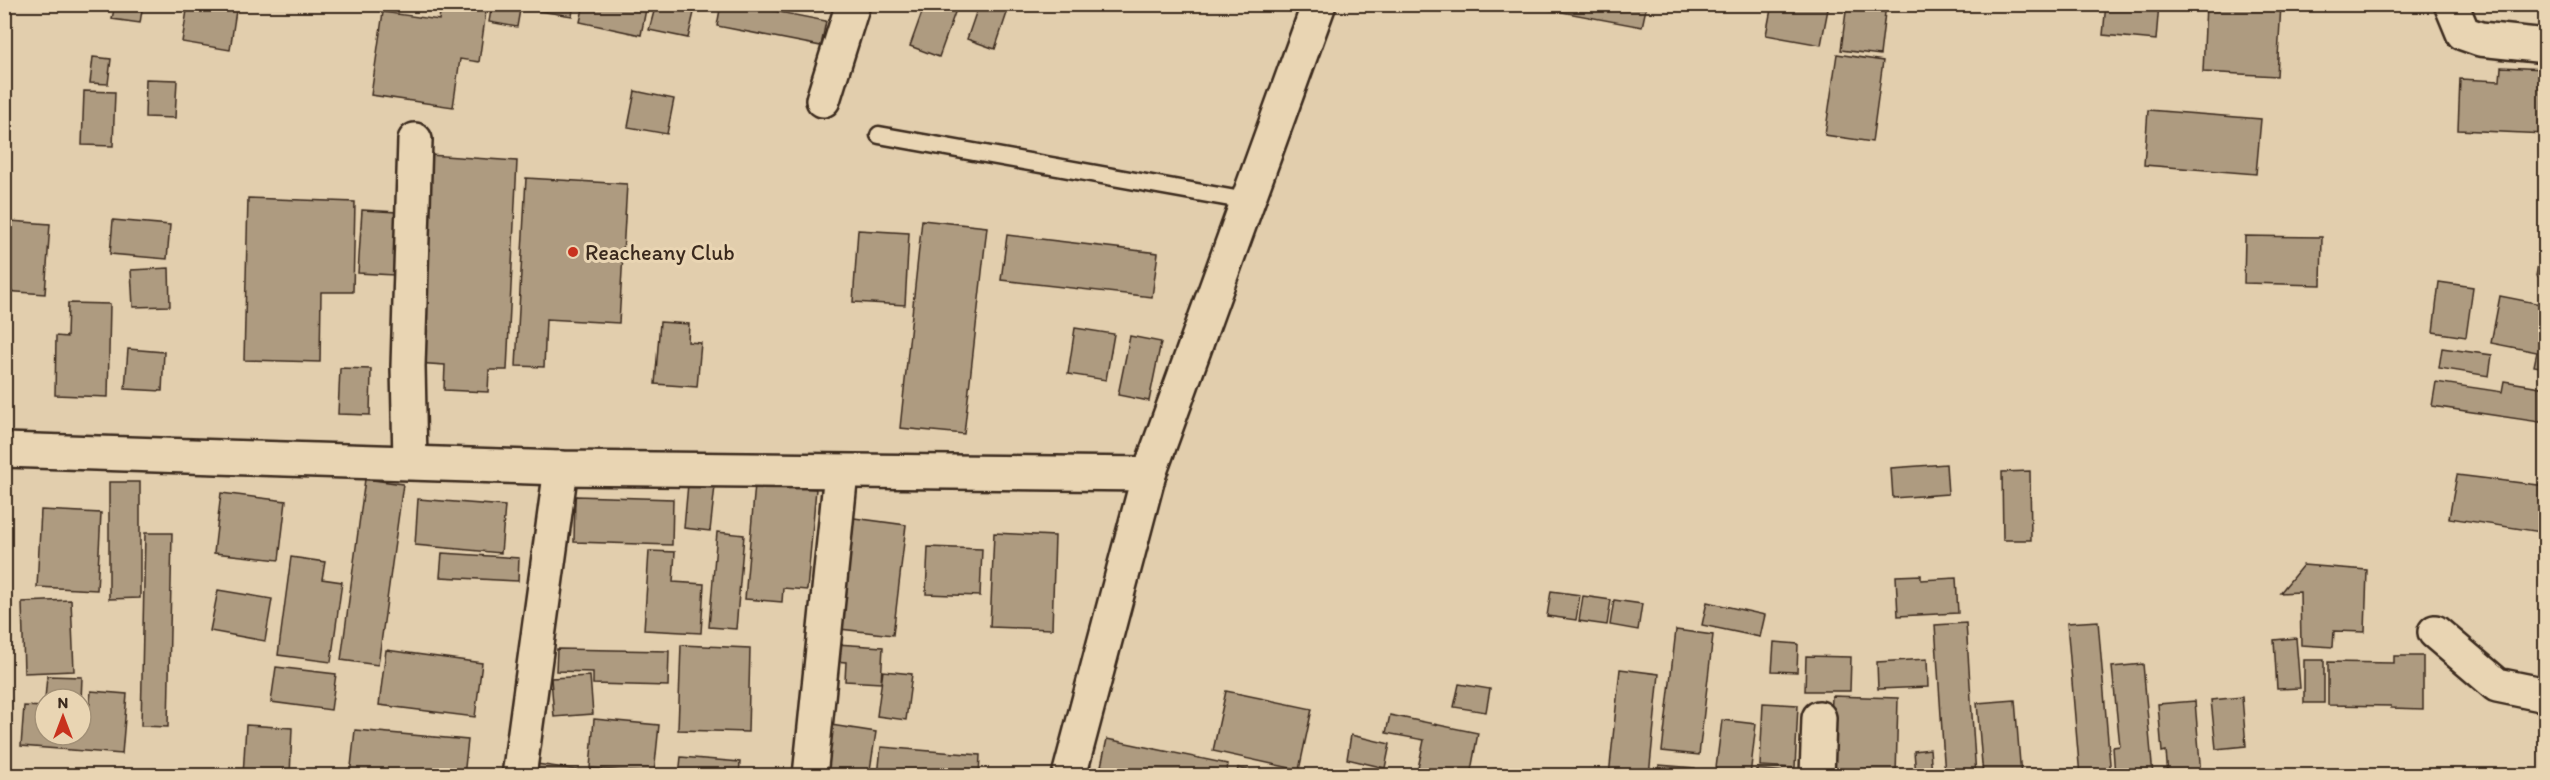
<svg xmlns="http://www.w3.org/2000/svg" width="2550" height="780" font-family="Itim,sans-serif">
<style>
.building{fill:#ae9b80;stroke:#3b2a1e;stroke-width:1.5}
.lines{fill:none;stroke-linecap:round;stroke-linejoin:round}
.lane-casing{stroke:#3b2a1e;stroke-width:21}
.street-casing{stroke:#3b2a1e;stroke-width:38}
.secondary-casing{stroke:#3b2a1e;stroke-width:38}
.lane{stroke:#e9d5b3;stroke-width:16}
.street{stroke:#e9d5b3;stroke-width:33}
.secondary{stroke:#e9d5b3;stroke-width:33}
.poi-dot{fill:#c8321e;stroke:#e9d5b3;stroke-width:2}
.labels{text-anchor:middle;stroke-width:6;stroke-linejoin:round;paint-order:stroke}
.poi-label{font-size:22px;fill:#3b2a1e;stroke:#e9d5b3;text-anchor:start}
</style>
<rect width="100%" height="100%" fill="#e2cead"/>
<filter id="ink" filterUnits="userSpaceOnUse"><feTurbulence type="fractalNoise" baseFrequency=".0167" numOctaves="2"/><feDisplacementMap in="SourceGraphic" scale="12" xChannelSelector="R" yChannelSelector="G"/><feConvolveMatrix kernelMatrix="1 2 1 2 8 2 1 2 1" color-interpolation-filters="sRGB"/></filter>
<g filter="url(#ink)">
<path class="building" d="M 115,4 L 143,4 L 140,23 L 112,19 Z
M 188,4 L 237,4 L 230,50 L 182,42 Z
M 441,4 L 487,4 L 479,62 L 460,59 L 453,107 L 371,95 L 383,12 L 439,20 Z
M 492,4 L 521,4 L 517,27 L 489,22 Z
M 540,4 L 574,4 L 572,16 L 539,11 Z
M 584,4 L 647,4 L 641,35 L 580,22 Z
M 656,4 L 696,4 L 688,38 L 649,30 Z
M 721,4 L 738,4 L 826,21 L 821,46 L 717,26 Z
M 786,4 L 811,4 L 810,11 Z
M 925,4 L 958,4 L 939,57 L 910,46 Z
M 979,4 L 1010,4 L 995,49 L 967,39 Z
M 1536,4 L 1647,4 L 1642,27 L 1535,7 Z
M 1772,4 L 1829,4 L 1821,45 L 1766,35 Z
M 1847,4 L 1886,4 L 1880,55 L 1841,50 Z
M 2106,4 L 2159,4 L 2156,40 L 2103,35 Z
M 2206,4 L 2281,4 L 2277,76 L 2203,72 Z
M 1837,54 L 1883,61 L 1872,142 L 1825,135 Z
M 93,57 L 111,59 L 108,84 L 90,83 Z
M 2501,67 L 2546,69 L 2546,134 L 2458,130 L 2460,79 L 2500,81 Z
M 146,79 L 177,80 L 175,118 L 145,117 Z
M 84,91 L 115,92 L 113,146 L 82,145 Z
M 635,91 L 674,99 L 667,134 L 628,127 Z
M 2148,110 L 2261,119 L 2256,174 L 2144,165 Z
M 429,155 L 517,161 L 507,370 L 489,370 L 488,392 L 444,390 L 445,365 L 415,363 Z
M 526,178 L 627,184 L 619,323 L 546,319 L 544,367 L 516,366 Z
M 248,198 L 355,202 L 353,292 L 321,292 L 320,362 L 244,360 Z
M 362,210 L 397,212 L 394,275 L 358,273 Z
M 113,220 L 170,225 L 167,259 L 110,254 Z
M 922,220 L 987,227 L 964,434 L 900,428 Z
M 10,221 L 50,224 L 45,294 L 4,291 Z
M 858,230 L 909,233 L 905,305 L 853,302 Z
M 1007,235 L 1158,253 L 1152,297 L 1001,280 Z
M 2245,236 L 2322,237 L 2321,285 L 2244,283 Z
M 2539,259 L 2546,260 L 2546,278 L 2536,276 Z
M 169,268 L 170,306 L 133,307 L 131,270 Z
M 2439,282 L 2473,287 L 2466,337 L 2433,332 Z
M 2500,296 L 2546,305 L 2546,368 L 2534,366 L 2537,352 L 2491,343 Z
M 68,303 L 110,304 L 108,397 L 55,395 L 56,336 L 67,337 Z
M 660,322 L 689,324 L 688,342 L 701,343 L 697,387 L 655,384 Z
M 1075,328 L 1114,334 L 1106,380 L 1068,374 Z
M 1130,336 L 1161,342 L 1149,401 L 1118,395 Z
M 2442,348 L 2492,355 L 2489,376 L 2439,368 Z
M 128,349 L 164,352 L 162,391 L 125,389 Z
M 340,368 L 371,369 L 370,415 L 338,414 Z
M 2504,381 L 2546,388 L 2546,423 L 2432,406 L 2436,382 L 2502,392 Z
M 1946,464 L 1948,494 L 1893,498 L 1891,468 Z
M 2030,471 L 2031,540 L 2003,540 L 2002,472 Z
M 2457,475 L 2546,486 L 2541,532 L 2449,518 Z
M 365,479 L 403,484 L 378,665 L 341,660 Z
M 109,482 L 140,482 L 140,598 L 109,599 Z
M 688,484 L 715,486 L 710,531 L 684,528 Z
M 755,484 L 816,489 L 807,590 L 783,588 L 782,602 L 745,599 Z
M 221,493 L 286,501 L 279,560 L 214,553 Z
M 575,496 L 673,499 L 672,545 L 574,542 Z
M 418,499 L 505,506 L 501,553 L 415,545 Z
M 41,510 L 101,513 L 97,590 L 37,587 Z
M 854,518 L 906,525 L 893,635 L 840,629 Z
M 717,532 L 744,535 L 736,629 L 709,627 Z
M 145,533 L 172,533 L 168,727 L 141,726 Z
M 994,533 L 1055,536 L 1052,629 L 990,627 Z
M 928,547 L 982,549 L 980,596 L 926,594 Z
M 649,551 L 675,552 L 673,582 L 704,584 L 701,633 L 644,630 Z
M 442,553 L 519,558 L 518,581 L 440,577 Z
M 291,557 L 325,562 L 322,579 L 342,582 L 331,662 L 278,655 Z
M 2303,565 L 2367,570 L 2365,632 L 2334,631 L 2333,647 L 2301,645 L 2300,592 L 2280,593 Z
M 1921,575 L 1921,580 L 1956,578 L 1958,613 L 1898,616 L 1896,576 Z
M 218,590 L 272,599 L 265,641 L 210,631 Z
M 1551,591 L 1580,595 L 1576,620 L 1547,616 Z
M 1583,596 L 1611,600 L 1607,625 L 1579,621 Z
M 71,600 L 74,671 L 24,673 L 22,602 Z
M 1614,600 L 1642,604 L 1638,630 L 1610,625 Z
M 1707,602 L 1765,615 L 1760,637 L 1702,625 Z
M 2098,621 L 2111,776 L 2080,776 L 2067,623 Z
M 1966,623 L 1976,776 L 1945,776 L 1935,625 Z
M 1676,630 L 1713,635 L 1699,755 L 1662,751 Z
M 2296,638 L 2300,688 L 2277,689 L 2274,640 Z
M 1774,642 L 1798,644 L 1797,672 L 1772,671 Z
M 836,644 L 883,647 L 881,683 L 845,681 L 846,662 L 834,661 Z
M 681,645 L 750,648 L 748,732 L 678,730 Z
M 557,649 L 669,651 L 668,686 L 593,684 L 593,672 L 556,671 Z
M 386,650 L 482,663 L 475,717 L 379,705 Z
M 1806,656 L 1851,657 L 1850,691 L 1805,691 Z
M 2394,656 L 2423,656 L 2423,709 L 2391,708 L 2391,706 L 2328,705 L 2328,662 L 2394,663 Z
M 1927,659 L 1928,687 L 1878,689 L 1877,662 Z
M 2304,660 L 2324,660 L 2324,703 L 2304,703 Z
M 2143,664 L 2153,776 L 2115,776 L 2113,747 L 2120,746 L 2112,667 Z
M 276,667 L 336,674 L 331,710 L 271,702 Z
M 1620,669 L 1659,674 L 1649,776 L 1609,776 Z
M 883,671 L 912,674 L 906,720 L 877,716 Z
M 47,676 L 82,677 L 81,701 L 81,699 L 45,699 Z
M 590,676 L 593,714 L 554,717 L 551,678 Z
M 1459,684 L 1490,689 L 1486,712 L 1454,707 Z
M 91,691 L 127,694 L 122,754 L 21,746 L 24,706 L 45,707 L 45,735 L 81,735 L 81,710 L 89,711 Z
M 1226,691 L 1312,709 L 1299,770 L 1213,751 Z
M 1832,696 L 1898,698 L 1896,776 L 1829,776 Z
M 2242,697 L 2246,746 L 2216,749 L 2211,700 Z
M 2015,700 L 2021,776 L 1983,776 L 1977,703 Z
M 2195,701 L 2201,776 L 2168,776 L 2166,751 L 2162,752 L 2158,704 Z
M 1763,703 L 1798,705 L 1795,768 L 1760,766 Z
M 1390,715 L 1478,733 L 1470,776 L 1418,768 L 1424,740 L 1386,733 Z
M 594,719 L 659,725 L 654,774 L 590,768 Z
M 1722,720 L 1756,724 L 1750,776 L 1715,776 Z
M 246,725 L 292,728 L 290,776 L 243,776 Z
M 831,725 L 876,732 L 869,776 L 823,776 Z
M 355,730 L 468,740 L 464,776 L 350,776 Z
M 1351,735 L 1390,744 L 1385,768 L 1347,759 Z
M 1107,739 L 1228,764 L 1226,776 L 1149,776 L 1101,766 Z
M 881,747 L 980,755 L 979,776 L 878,776 Z
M 1930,749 L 1932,775 L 1916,776 L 1914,751 Z
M 681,757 L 740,762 L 739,776 L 679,776 Z
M 537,764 L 619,776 L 535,776 Z
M 1659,765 L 1695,768 L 1695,776 L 1658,776 Z
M 1238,768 L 1277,776 L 1236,776 Z
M 1334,769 L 1359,774 L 1359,776 L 1332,776 Z
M 1756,769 L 1797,773 L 1797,776 L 1756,776 Z
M 2531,770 L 2531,776 L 2475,776 L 2475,773 Z"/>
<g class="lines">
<g class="lane-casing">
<path id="lane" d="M 879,135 L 1247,201"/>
</g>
<g class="street-casing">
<path id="street" d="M 2451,4 L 2463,33 L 2480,39 L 2546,46
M 823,100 L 853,4
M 410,462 L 408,366 L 415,140
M 2435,632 L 2497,685 L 2546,695
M 519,776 L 561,468
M 810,776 L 841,472
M 1069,776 L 1149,474
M 1817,776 L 1819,718"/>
</g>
<g class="secondary-casing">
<path id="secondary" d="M 4,450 L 561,468 L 1149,474 L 1319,4"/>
</g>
<use href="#lane" class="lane"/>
<use href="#street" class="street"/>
<use href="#secondary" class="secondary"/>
</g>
</g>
<circle class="poi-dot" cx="573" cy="252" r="6"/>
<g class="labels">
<g class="poi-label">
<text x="585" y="260">Reacheany Club</text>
</g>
</g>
<rect width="2550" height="780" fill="none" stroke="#e9d5b3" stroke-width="24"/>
<rect x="12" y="12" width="2526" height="756" fill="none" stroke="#3b2a1e" stroke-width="2" filter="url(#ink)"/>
<g transform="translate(63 717)"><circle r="28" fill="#e9d5b3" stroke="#a39177" stroke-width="1.5"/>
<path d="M0-4.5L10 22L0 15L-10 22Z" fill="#c8321e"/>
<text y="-9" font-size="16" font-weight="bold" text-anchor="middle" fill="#3b2a1e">N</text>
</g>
</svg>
